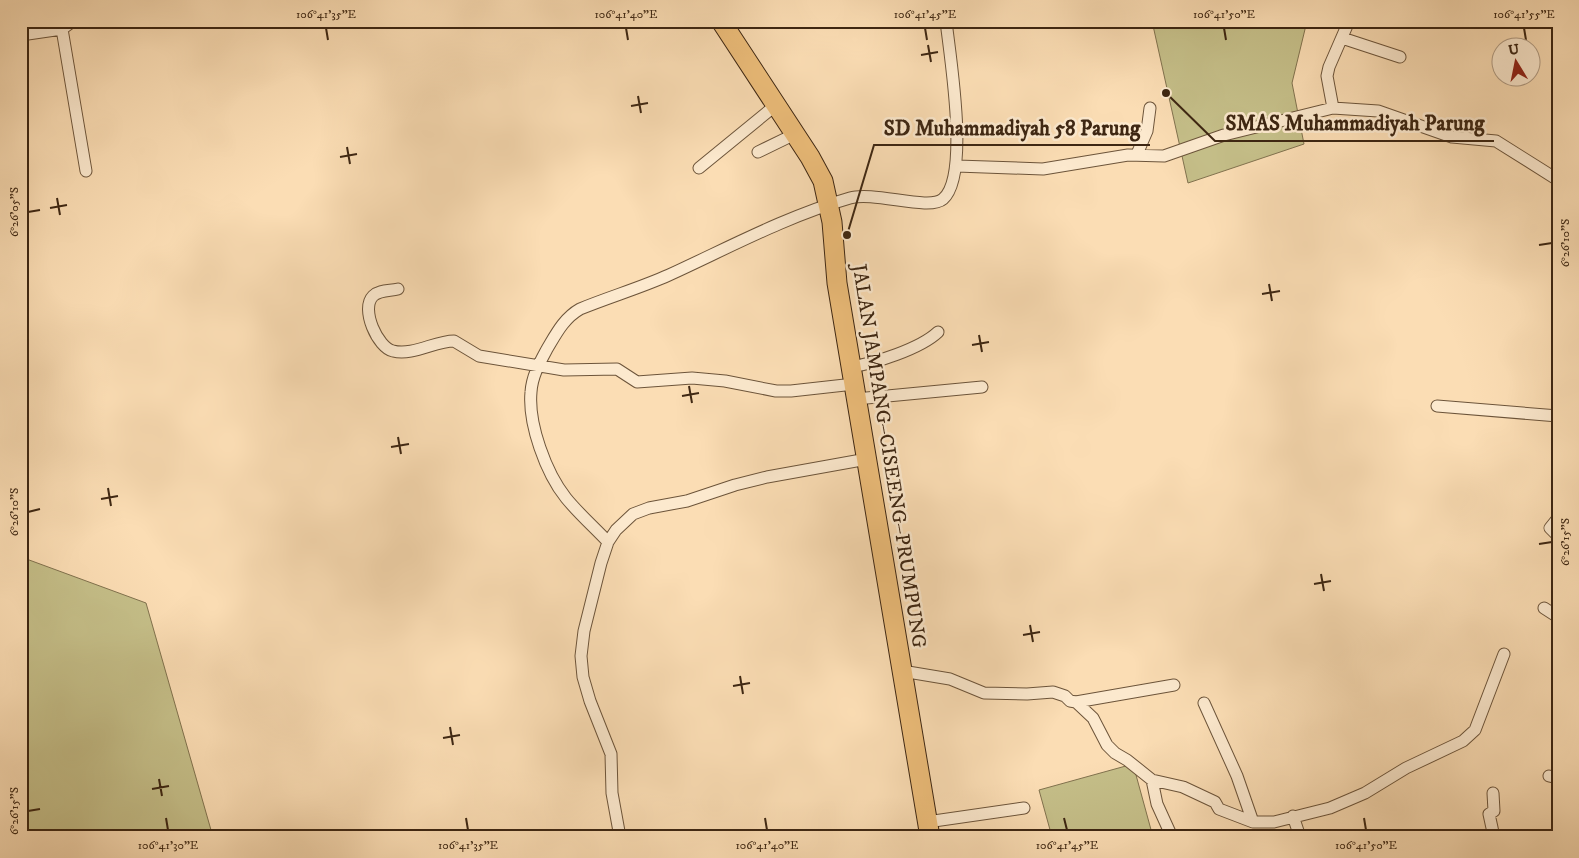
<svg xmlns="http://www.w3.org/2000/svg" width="1579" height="858" font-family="'IM FELL DW Pica',serif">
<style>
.green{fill:#c5bf89;stroke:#81724e}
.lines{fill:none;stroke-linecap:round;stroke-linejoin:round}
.street-casing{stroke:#6c543a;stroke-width:13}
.primary-casing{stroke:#3d2612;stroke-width:21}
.street{stroke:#fce9ce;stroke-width:11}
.primary{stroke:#eebe7a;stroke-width:19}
.ticks{fill:none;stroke:#3d2612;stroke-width:2}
.labels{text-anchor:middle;stroke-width:5;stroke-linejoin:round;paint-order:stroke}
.street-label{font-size:20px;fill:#3d2612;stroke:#fce9ce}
.leader{fill:none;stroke:#3d2612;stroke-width:2}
.callout-dot{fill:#3d2612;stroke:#fce9ce;stroke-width:2}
.callout-label{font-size:21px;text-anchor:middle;font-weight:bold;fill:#3d2612;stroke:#fce9ce;stroke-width:5;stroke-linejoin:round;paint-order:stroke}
.neatline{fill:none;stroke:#3d2612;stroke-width:2}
.ticks-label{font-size:12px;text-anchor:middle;fill:#3d2612}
</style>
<rect width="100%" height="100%" fill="#fbddb4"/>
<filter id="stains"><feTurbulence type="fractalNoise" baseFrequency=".004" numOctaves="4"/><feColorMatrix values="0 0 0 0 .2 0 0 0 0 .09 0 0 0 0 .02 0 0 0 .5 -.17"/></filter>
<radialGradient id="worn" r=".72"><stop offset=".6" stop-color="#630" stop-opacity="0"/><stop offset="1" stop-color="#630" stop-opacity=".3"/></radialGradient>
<path class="green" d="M 1152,21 L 1307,21 L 1292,83 L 1304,144 L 1188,183 Z
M 21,557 L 146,603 L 213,837 L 21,837 Z
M 1133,764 L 1153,837 L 1052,837 L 1039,790 Z"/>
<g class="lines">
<g class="street-casing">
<path id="street" d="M 62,29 L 86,171
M 21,35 L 62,29 L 73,21
M 1342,38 L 1400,57
M 1333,108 L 1378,111 L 1452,137 L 1496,141 L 1558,180
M 758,152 L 795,134
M 1137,154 L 1147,131 L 1150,108
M 957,166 L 1043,169 L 1128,155 L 1164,156 L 1224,135 L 1333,108 L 1327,76 L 1329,67 L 1349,21
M 699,168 L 776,105
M 398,289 C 390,291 379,290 373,296 C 360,309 378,348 393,351 C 413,356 435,341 454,341 L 479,356 L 564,370 L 617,369 L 637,382 L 692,378 L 725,381 L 776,391 L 791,391 L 854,384
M 851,367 C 875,363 920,349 938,332
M 856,399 L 982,387
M 1437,406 L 1558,416
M 1558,518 L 1550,528 L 1558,536
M 608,542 C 595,528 579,514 566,498 C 546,473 528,424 531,392 C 532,376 540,362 547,349 C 556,334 564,318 580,309 C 609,297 640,288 669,275 C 728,248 787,216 850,198 C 874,191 929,211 943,199 C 970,176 950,57 946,21
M 1544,608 L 1558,617
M 902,671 L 950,679 L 984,693 L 1027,694 L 1053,692 L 1065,696 L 1070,701 L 1076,702 L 1093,718 L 1107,745 L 1115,753 L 1127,760 L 1152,780 L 1183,787 L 1215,802 L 1219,809 L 1253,822 L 1274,822 L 1330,808 L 1365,793 L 1406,768 L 1463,741 L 1475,730 L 1504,654
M 1076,702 L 1174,685
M 1204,703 L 1237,776 L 1253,822
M 1549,776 L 1558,778
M 1152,780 L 1157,804 L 1172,837
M 1493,793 L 1494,811 L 1489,814 L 1494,837
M 1293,816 L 1300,837
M 927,822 L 1024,808
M 620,837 L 612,793 L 611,754 L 590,701 L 583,677 L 581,656 L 584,631 L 601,563 L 608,542 L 616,530 L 633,514 L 649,508 L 687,501 L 735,485 L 767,477 L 867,459"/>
</g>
<g class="primary-casing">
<path id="primary" d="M 721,21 L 810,157 L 823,181 L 832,222 L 837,283 L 930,837"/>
</g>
<use href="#street" class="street"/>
<use href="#primary" class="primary"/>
</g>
<path class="ticks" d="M 326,28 L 328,40M 626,28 L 628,40M 925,28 L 927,40M 1224,28 L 1226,40M 1524,28 L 1526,40M 928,45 L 931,62M 921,55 L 938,52M 638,96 L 641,113M 631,106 L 648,103M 347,147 L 350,164M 340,157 L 357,154M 57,198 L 60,215M 50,208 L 67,205M 28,212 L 40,210M 1539,245 L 1552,243M 1269,284 L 1272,301M 1262,294 L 1280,291M 979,335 L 982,352M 972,345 L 989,342M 689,386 L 692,403M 682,396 L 699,393M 398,437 L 401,454M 391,447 L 409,444M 108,488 L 111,506M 101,499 L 118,496M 28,512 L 40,509M 1539,544 L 1552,542M 1321,574 L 1324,591M 1314,584 L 1331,581M 1030,625 L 1033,642M 1023,635 L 1040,632M 740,676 L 743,694M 733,686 L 750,683M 450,727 L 453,745M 443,738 L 460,735M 159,779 L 162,796M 152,789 L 169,786M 28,811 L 40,809M 166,818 L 168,830M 466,818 L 468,830M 765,818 L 767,830M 1064,818 L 1067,830M 1364,818 L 1366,830"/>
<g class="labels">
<g class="street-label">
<text transform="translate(890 456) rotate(81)" y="7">JALAN JAMPANG–CISEENG–PRUMPUNG</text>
</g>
</g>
<path class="leader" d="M1166 93L1215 141H1494M847 235L874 145H1150"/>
<g class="callout-dot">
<circle cx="1166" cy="93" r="5"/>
<circle cx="847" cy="235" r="5"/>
</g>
<g class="callout-label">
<text x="1355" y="130">SMAS Muhammadiyah Parung</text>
<text x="1012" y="135">SD Muhammadiyah 58 Parung</text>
</g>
<rect width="1579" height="858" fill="none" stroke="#fbddb4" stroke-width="55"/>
<g transform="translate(1516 62) rotate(350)"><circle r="24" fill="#fce9ce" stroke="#b09b83"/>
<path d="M0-4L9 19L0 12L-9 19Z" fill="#8f2418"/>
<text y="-8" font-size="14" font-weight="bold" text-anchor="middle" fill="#3d2612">U</text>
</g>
<rect x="28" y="28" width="1524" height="802" class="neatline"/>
<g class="ticks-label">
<text x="326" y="18">106°41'35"E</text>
<text x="626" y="18">106°41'40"E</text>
<text x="925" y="18">106°41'45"E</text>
<text x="1224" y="18">106°41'50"E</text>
<text x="1524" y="18">106°41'55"E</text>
<text transform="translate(14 212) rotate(-90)" y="4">6°26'05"S</text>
<text transform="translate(1565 243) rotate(-90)" y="4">6°26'10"S</text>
<text transform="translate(14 512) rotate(-90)" y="4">6°26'10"S</text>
<text transform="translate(1565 542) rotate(-90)" y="4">6°26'15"S</text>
<text transform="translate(14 811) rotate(-90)" y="4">6°26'15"S</text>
<text x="168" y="849">106°41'30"E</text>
<text x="468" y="849">106°41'35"E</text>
<text x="767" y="849">106°41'40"E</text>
<text x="1067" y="849">106°41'45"E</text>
<text x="1366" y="849">106°41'50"E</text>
</g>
<rect width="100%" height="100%" filter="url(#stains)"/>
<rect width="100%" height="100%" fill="url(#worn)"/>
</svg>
